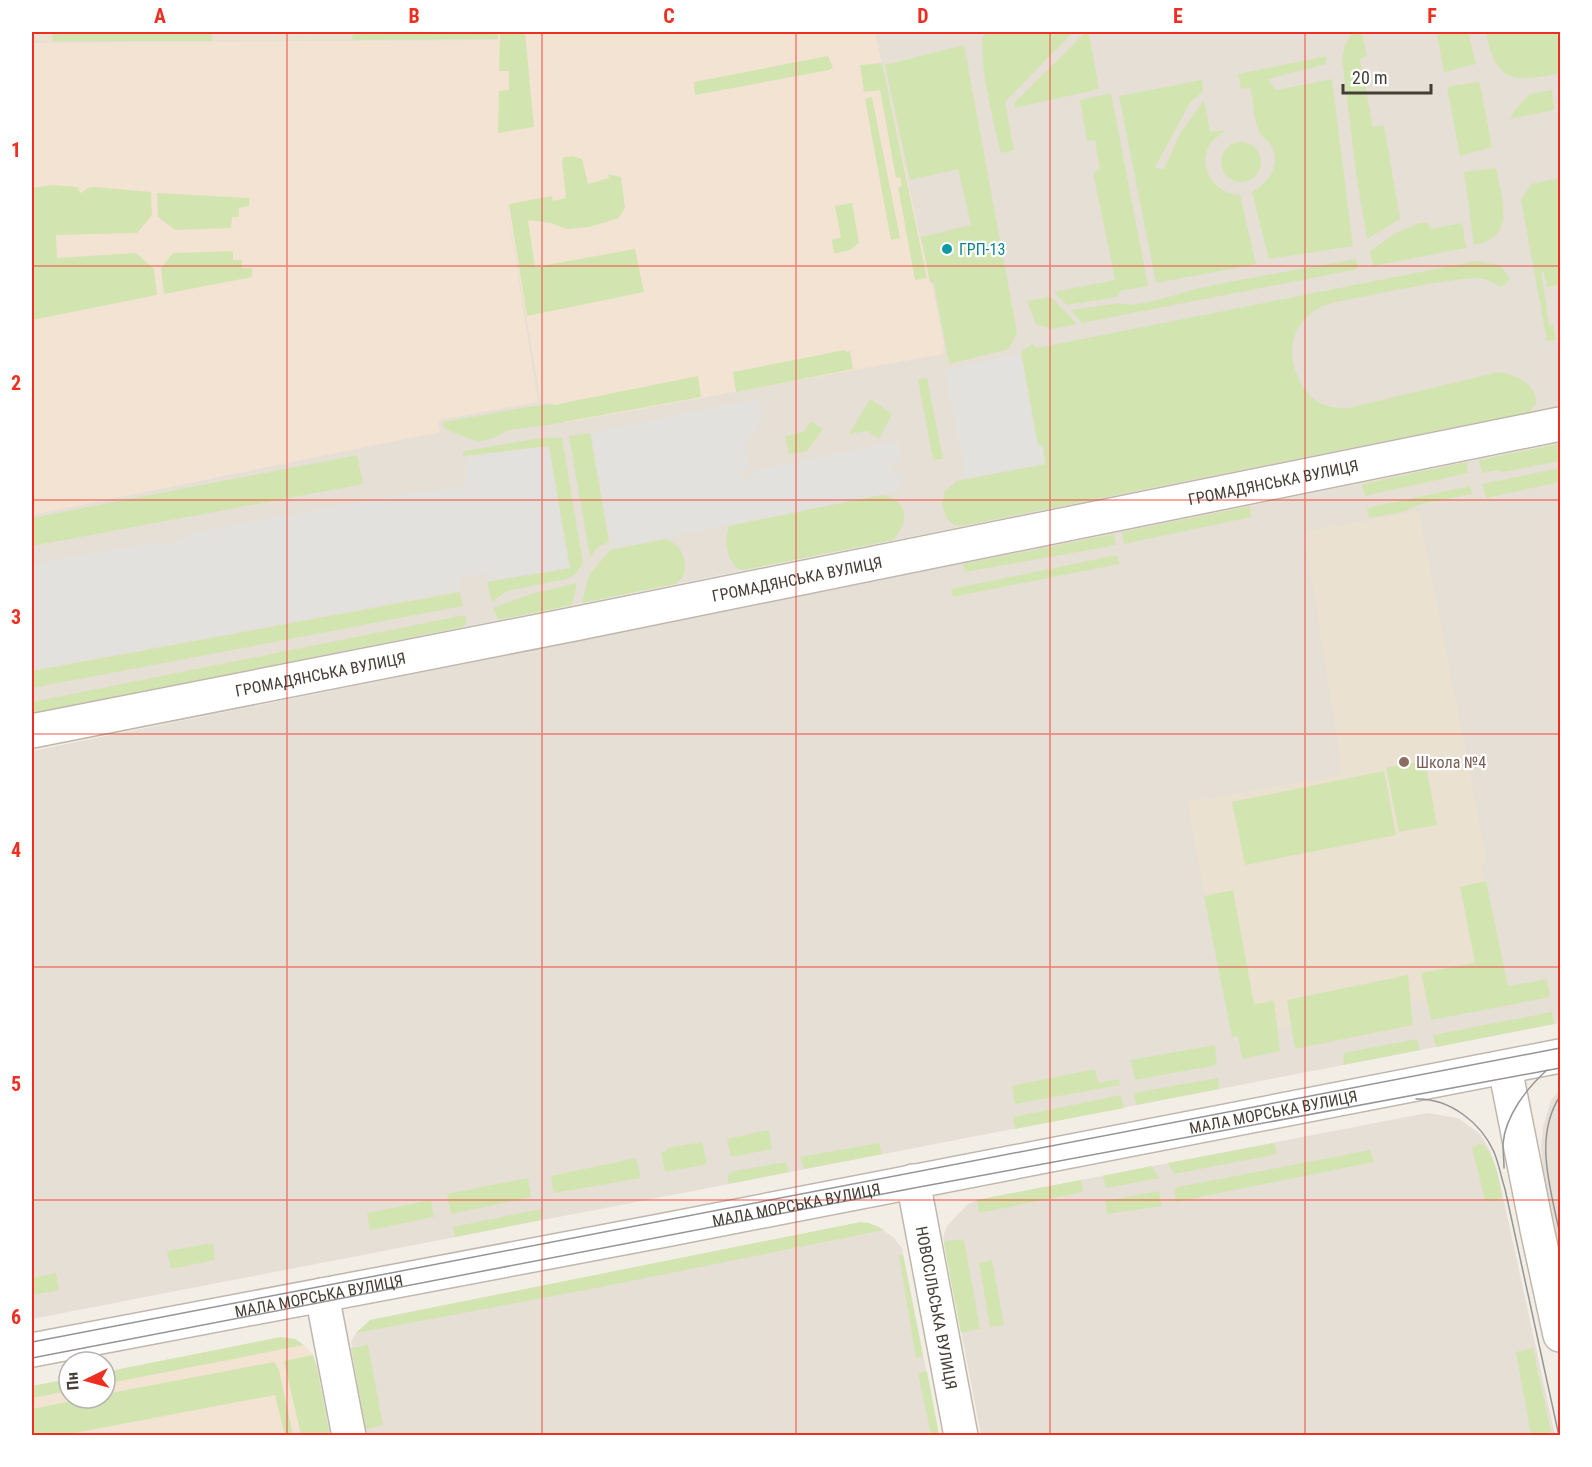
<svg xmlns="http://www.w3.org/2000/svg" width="1592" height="1467" font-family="'Roboto Condensed',sans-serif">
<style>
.residential{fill:#e6dfd5}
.commercial{fill:#f3e3d2}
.education{fill:#ebe1d1}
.green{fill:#d2e5b1}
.parking{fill:#e3e1de}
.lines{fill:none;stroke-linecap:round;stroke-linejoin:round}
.minor-casing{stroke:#c0b7ac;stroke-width:36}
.minor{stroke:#fff;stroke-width:33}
.tram{stroke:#959595;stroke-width:1.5}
.grid{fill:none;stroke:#ee2e21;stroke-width:1.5;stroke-opacity:0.55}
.culture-dot{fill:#0f9aa8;stroke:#fff;stroke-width:2}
.education-dot{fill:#8d6e63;stroke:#fff;stroke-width:2}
.labels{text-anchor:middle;stroke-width:4.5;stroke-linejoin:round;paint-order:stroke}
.culture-label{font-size:16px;fill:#0d838f;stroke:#fff;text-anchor:start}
.street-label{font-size:16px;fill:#453e36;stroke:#fff}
.education-label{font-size:16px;fill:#785e54;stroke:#fff;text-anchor:start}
.neatline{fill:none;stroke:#ee2e21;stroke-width:2}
.grid-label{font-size:20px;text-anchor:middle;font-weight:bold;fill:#ee2e21}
</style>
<rect width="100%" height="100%" fill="#f2eee6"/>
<path class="residential" d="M 32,32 L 1560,32 L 1560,406 L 32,714 Z
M 1560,443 L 1560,1023 L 32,1319 L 32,751 Z
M 1560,1090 L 1560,1251 L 1544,1177 L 1541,1148 L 1543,1127 L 1551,1100 Z
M 1427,1113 L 1458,1118 L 1480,1134 L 1490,1150 L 1500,1183 L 1555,1435 L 981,1435 L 943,1237 L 947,1226 L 968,1204 L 977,1200 Z
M 861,1222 L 878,1226 L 894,1238 L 902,1248 L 939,1435 L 367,1435 L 351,1342 L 356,1333 L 370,1320 Z"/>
<path class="commercial" d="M 498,32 L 875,32 L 930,282 L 932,284 L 944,343 L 943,354 L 564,423 L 553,403 L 541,403 L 505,194 L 538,402 L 438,420 L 440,432 L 32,515 L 32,43 L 497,40 Z
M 281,1337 L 295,1339 L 304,1345 L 313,1355 L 317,1368 L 330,1435 L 32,1435 L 32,1386 L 69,1379 L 69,1398 L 105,1398 L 105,1372 Z"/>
<path class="education" d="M 32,32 L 498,32 L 498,39 L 32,41 Z
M 1419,511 L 1487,862 L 1482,864 L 1507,984 L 1232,1037 L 1187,802 L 1341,775 L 1339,750 L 1304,532 Z"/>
<path class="green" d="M 32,32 L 207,32 L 212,34 L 212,41 L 53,41 L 52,34 L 32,34 Z
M 353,32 L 498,32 L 498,39 L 352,40 Z
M 500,32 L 509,32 L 509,33 L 525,32 L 534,127 L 498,133 L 499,91 L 509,90 L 509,71 L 499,71 Z
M 985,32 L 1073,32 L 1005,102 L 1014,150 L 1005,153 L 1000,151 C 995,126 975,51 985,32 Z
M 1086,32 L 1089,33 L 1099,89 L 1015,108 L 1014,103 Z
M 1353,32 L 1362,32 L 1367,56 L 1360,59 L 1373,127 L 1384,125 L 1400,219 L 1367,239 L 1356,173 L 1342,58 L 1345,45 Z
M 1429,32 L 1468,32 L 1476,64 L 1444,72 L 1437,34 L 1429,33 Z
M 1486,32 L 1557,32 L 1560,49 L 1560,73 C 1514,83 1496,84 1486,32 Z
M 964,45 L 1017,332 L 1009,349 L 949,364 L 934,284 L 930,282 L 921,237 L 971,225 L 958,169 L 910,180 L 885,65 Z
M 828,56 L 833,67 L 829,70 L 695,95 L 694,82 Z
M 1326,56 L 1326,64 L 1268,79 L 1276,90 L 1332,79 L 1353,246 L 1269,259 L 1252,192 C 1269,182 1282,164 1271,145 C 1267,140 1261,136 1258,130 C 1254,120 1253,99 1250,88 L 1241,89 L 1238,74 Z
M 882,63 L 927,278 L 915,280 L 898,187 L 902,186 L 900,177 L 896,178 L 880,90 L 864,92 L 860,65 Z
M 1202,80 L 1203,91 L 1189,104 L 1155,168 L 1164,169 L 1181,132 L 1204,100 L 1210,132 L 1226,130 C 1218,136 1210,141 1207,151 C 1199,173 1220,195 1240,195 L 1256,264 L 1156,283 L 1119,96 Z
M 1478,82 L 1480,84 L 1492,147 L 1460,156 L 1447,87 Z
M 1552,90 L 1554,110 L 1510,119 L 1514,111 L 1530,94 Z
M 1111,93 L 1148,286 L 1120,291 L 1117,297 L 1067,305 L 1054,292 L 1115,280 L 1093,172 L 1100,170 L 1095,140 L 1087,141 L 1080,100 Z
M 872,97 L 900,238 L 891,240 L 865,99 Z
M1221 162a20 20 0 1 1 40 0a20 20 0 1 1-40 0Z
M 573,156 L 582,159 L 588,184 L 609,178 L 608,174 L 621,177 L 625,208 L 619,218 L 589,227 L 567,229 L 551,223 L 528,220 L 535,267 L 635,249 L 644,292 L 527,316 L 509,204 L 552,196 L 553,201 L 566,198 L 562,161 L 564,157 Z
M 1496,168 C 1502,199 1517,238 1474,245 L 1464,172 Z
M 1560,178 L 1560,285 L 1547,287 L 1544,273 L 1541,270 L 1549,325 L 1553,325 L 1556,340 L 1547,341 L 1521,200 L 1531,184 Z
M 52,185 L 77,187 L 81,193 L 88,188 L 94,187 L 151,192 L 152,215 L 137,233 L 56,235 L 57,258 L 136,253 L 154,269 L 157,295 L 32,320 L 32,188 Z
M 157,193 L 249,198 L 249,206 L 239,208 L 239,217 L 232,217 L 231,228 L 175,230 L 158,217 Z
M 852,203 L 859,243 L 850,250 L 834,254 L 832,240 L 841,237 L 835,206 Z
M 1419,223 L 1428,223 L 1430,229 L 1462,223 L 1466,248 L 1373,266 L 1370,251 L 1396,233 Z
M 233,251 L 233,260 L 242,260 L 242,268 L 252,268 L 252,277 L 164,294 L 161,268 L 173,253 Z
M 1356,259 L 1358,269 L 1082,323 L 1071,310 L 1119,303 C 1137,309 1173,295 1192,290 C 1246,278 1302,269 1356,259 Z
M 1476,261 L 1499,265 L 1510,278 L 1507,283 L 1501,287 C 1495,285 1490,280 1484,279 C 1472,277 1459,280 1447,281 C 1415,286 1384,292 1352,299 C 1343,301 1330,302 1321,307 C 1291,323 1285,353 1300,381 C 1311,403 1325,408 1348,408 L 1499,372 C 1515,374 1537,384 1536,404 L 1530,412 L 962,526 L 955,525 L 947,519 L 942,505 L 945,491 L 957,481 L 1045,464 L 1043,445 L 1038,445 L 1021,352 L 1032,344 L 1037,348 Z
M 1051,297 L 1077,324 L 1052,329 L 1036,324 L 1027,301 Z
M 845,350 L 846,352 L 850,351 L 853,369 L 736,392 L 733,372 Z
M 698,376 L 701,397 L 547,425 L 508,430 L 499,436 L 479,442 L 454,433 L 443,427 L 443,422 L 540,405 L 554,405 Z
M 927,378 L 943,459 L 933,460 L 918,379 Z
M 870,399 L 892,414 L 879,439 L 868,431 L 849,434 Z
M 811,421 L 823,429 L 807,451 L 789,454 L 785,436 L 803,432 Z
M 590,433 L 609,542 L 598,547 L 590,557 L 569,436 Z
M 540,438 L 562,438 L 583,563 L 576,574 L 566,579 L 507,591 L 492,602 L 487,582 L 570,568 L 549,446 L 464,456 L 462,455 L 464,451 Z
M 1558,444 L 1560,461 L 1503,472 L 1498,470 L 1482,473 L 1479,460 Z
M 357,455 L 363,484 L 32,546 L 32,518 Z
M 1467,462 L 1468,473 L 1365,496 L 1362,484 Z
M 1560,468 L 1560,484 L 1559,482 L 1486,498 L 1482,484 Z
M 1470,486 L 1472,494 L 1420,504 L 1403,512 L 1369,518 L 1367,508 Z
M 880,495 C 909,499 910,521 893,540 L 744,570 L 736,568 C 726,553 724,543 729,526 Z
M 1250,506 L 1251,517 L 1124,544 L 1122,532 Z
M 1114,534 L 1116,545 L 965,572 L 963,564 Z
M 666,539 C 683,546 688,560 683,577 L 675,584 L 582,603 L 589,575 L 610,550 Z
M 1117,555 L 1119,564 L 953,597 L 951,589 Z
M 577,583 L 572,605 L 499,620 L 493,608 L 531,594 Z
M 460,592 L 463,606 L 32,688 L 32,671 Z
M 465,615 L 467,622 L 462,627 L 32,714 L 32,702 Z
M 1425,760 L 1437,825 L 1399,832 L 1386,768 Z
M 1384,771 L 1396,835 L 1245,865 L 1232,802 Z
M 1486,881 L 1508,986 L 1547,979 L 1550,997 L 1431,1020 L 1421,973 L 1475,963 L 1460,887 Z
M 1233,890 L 1254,1004 L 1274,1001 L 1280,1051 L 1242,1059 L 1238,1036 L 1232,1037 L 1204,896 Z
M 1408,975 L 1413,1025 L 1295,1049 L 1287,1000 Z
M 1552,1012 L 1554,1024 L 1436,1047 L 1433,1035 Z
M 1417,1039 L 1420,1050 L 1343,1065 L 1344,1053 Z
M 1215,1045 L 1217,1065 L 1135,1080 L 1131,1060 Z
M 1095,1069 L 1098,1083 L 1118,1079 L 1120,1085 L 1015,1104 L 1012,1086 Z
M 1218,1078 L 1219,1089 L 1136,1105 L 1134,1093 Z
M 1121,1095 L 1124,1108 L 1015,1129 L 1013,1117 Z
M 769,1130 L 772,1149 L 731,1157 L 727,1139 Z
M 702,1142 L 707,1164 L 665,1172 L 661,1152 L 667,1151 L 667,1148 Z
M 879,1143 L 882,1154 L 804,1169 L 800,1157 Z
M 1274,1143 L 1277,1154 L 1174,1174 L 1168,1163 Z
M 1481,1143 C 1496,1155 1499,1179 1502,1197 L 1497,1201 L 1485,1200 L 1472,1148 Z
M 1370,1150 L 1374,1162 L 1176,1202 L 1174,1190 L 1178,1187 Z
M 636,1158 L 641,1178 L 554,1193 L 551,1176 Z
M 786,1162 L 789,1172 L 728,1184 L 728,1175 L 734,1171 Z
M 1152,1166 L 1159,1178 L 1107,1188 L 1102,1176 Z
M 528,1178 L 531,1197 L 451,1214 L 447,1194 Z
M 1081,1180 L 1083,1192 L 979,1213 L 977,1200 Z
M 1159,1191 L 1162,1206 L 1107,1214 L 1105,1201 Z
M 431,1200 L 434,1217 L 370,1230 L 367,1213 Z
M 541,1209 L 542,1215 L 540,1220 L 455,1237 L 453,1227 Z
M 861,1222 L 869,1223 L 884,1230 L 596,1288 L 356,1333 L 370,1320 Z
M 952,1240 L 964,1240 L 980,1329 L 961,1333 L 945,1250 L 944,1242 Z
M 213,1243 L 215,1260 L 171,1269 L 167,1251 Z
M 899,1255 L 903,1255 L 923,1356 L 916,1358 Z
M 992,1260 L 1004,1325 L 990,1327 L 979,1263 Z
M 56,1273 L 59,1290 L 32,1295 L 32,1278 Z
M 281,1337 L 295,1339 L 304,1345 L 105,1384 L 105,1372 Z
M 368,1345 L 383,1425 L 366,1429 L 351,1348 Z
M 1533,1348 L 1551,1432 L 1531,1436 L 1516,1352 Z
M 313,1355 L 317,1368 L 330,1435 L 301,1435 L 284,1361 Z
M 274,1362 L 279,1370 L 293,1435 L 285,1435 L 275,1395 L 64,1435 L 32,1435 L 32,1409 L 87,1398 L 105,1398 L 105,1394 Z
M 927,1371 L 939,1435 L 931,1435 L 918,1373 Z
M 69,1379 L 69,1391 L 32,1398 L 32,1386 Z"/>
<path class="parking" d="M 1020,354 L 1038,446 L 1043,445 L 1044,464 L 966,478 L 945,369 Z
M 758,399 L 762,417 L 744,445 L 749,468 L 740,469 L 742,479 L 750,477 L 749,472 L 898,441 L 901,460 L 890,462 L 892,474 L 903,473 L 901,484 L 893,491 L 880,495 L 612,548 L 591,433 Z
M 548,447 L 569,568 L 488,581 L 486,572 L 458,578 L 460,590 L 32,670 L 32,564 L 154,543 L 163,544 L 176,542 L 194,533 L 380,498 L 465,487 L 466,457 Z"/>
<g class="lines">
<g class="minor-casing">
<g id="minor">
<path id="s1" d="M 32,731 L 574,624 L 1560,424"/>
<path d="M 1505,1068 L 1537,1229 L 1560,1335"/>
<path id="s2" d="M 913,1181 L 961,1436"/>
<path d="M 322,1295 L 349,1436"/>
<path id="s3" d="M 32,1350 L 660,1231 L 1560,1056"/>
</g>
</g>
<use href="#minor" class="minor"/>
<path class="tram" d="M 1560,1096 C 1533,1138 1551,1189 1560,1235
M 1416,1099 C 1450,1098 1481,1123 1494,1152 C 1499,1164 1501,1177 1505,1189 L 1559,1436
M 1504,1168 C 1504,1160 1503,1151 1503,1144 C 1505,1116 1527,1088 1547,1070
M 32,1342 L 1560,1048
M 32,1358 L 914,1188 L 1560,1068"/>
</g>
<path class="grid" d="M 287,32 L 287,1436M 542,32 L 542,1436M 796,32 L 796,1436M 1050,32 L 1050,1436M 1305,32 L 1305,1436M 32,266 L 1560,266M 32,500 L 1560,500M 32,734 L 1560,734M 32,967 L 1560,967M 32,1200 L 1560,1200"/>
<circle class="culture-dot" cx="947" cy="249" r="6"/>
<circle class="education-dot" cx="1404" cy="762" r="6"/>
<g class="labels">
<g class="culture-label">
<text x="959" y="255">ГРП-13</text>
</g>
<g class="street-label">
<text dy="6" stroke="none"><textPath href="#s1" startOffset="1266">ГРОМАДЯНСЬКА ВУЛИЦЯ</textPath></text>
<text dy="6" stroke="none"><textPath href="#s1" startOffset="780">ГРОМАДЯНСЬКА ВУЛИЦЯ</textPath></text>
<text dy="6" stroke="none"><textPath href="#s1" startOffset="294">ГРОМАДЯНСЬКА ВУЛИЦЯ</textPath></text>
<text dy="6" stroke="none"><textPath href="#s3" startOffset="1264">МАЛА МОРСЬКА ВУЛИЦЯ</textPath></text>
<text dy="6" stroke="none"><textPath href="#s3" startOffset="778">МАЛА МОРСЬКА ВУЛИЦЯ</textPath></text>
<text dy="6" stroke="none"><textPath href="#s3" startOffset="292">МАЛА МОРСЬКА ВУЛИЦЯ</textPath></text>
<text dy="6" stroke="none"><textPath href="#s2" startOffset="129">НОВОСІЛЬСЬКА ВУЛИЦЯ</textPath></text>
</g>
<g class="education-label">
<text x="1416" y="768">Школа №4</text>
</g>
</g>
<rect width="1592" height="1467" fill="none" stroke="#ffffff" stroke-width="66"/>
<g transform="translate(87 1380) rotate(265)"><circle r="28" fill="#ffffff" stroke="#b5b2af" stroke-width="1.5"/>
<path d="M0-4.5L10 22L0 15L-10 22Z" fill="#ee2e21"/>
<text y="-9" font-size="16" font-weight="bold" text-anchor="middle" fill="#453e36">Пн</text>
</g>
<path d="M1343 84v9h88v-9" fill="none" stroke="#453e36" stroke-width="3"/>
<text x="1352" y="84" font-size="18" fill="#453e36" stroke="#ffffff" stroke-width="4.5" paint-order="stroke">20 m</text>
<rect x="33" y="33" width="1526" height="1401" class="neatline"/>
<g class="grid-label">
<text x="160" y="23">A</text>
<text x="414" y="23">B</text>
<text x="669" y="23">C</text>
<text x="923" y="23">D</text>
<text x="1178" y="23">E</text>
<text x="1432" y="23">F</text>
<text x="16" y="157">1</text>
<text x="16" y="390">2</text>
<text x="16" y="624">3</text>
<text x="16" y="857">4</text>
<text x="16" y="1091">5</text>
<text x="16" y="1324">6</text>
</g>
</svg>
